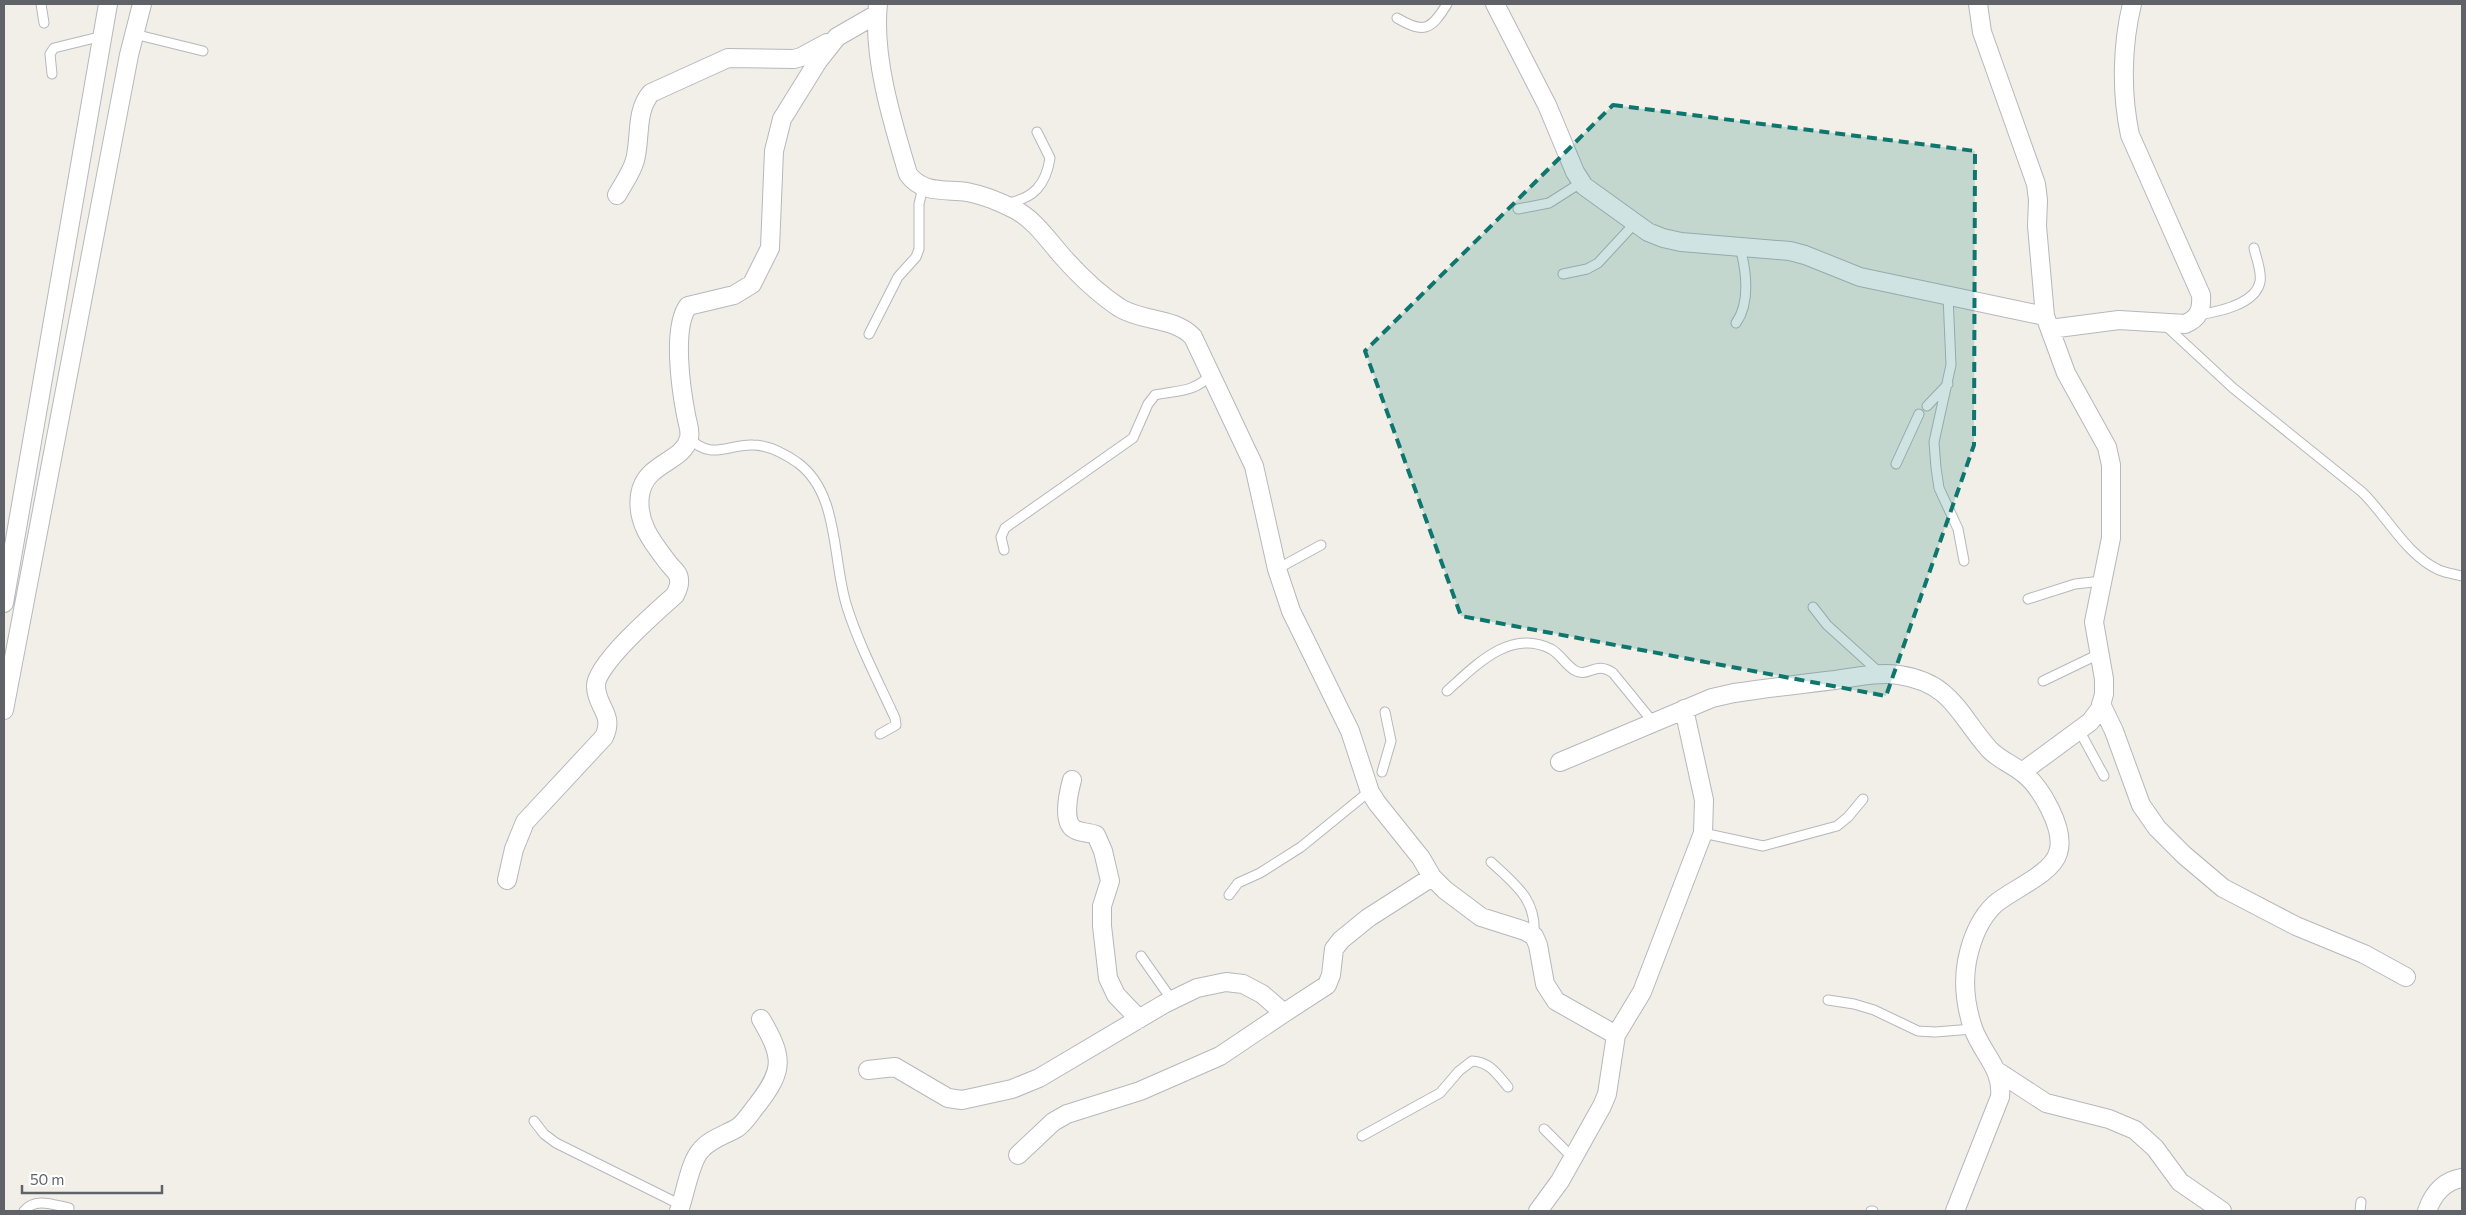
<svg xmlns="http://www.w3.org/2000/svg" width="2466" height="1215" font-family="Commissioner,sans-serif">
<style>
.lines{fill:none;stroke-linecap:round;stroke-linejoin:round}
.lane-casing{stroke:#b5b8bc;stroke-width:11}
.street-casing{stroke:#b5b8bc;stroke-width:20}
.lane{stroke:#fff;stroke-width:9}
.street{stroke:#fff;stroke-width:18}
.marked{fill:#0f766e;fill-opacity:0.2;stroke:#0f766e;stroke-width:4;stroke-dasharray:10 6;stroke-linejoin:round}
</style>
<rect width="100%" height="100%" fill="#f1efe8"/>
<g class="lines">
<g class="lane-casing">
<path id="lane" d="M 41,4 L 44,23
M 1397,18 C 1424,34 1431,30 1447,4
M 134,34 L 203,51
M 52,74 L 50,54 L 54,48 L 103,36
M 1007,203 C 1033,199 1046,185 1050,158 L 1037,132
M 1518,209 L 1549,203 L 1582,182
M 1563,274 L 1587,269 L 1598,263 L 1635,223
M 1948,296 L 1951,365 L 1934,442 L 1936,468 L 1939,488 L 1958,529 L 1964,561
M 2198,315 C 2217,312 2255,305 2260,282 C 2262,271 2256,258 2254,248
M 1736,323 C 1751,302 1746,270 1740,247
M 2165,325 L 2233,388 L 2362,492 C 2387,516 2406,555 2439,570 C 2446,573 2455,574 2462,576
M 869,334 L 898,277 L 916,257 L 919,249 L 919,204 L 923,187
M 1927,406 L 1948,384
M 689,438 C 712,461 727,444 753,445 C 769,445 785,454 798,463 C 840,494 832,561 847,607 C 859,645 878,681 895,718 L 896,725 L 880,734
M 1896,464 L 1919,414
M 1004,550 L 1001,537 L 1005,528 L 1133,438 L 1148,404 L 1155,395 C 1179,390 1193,393 1212,374
M 1277,569 L 1321,545
M 2028,599 L 2075,584 L 2102,581
M 1813,607 L 1827,625 L 1880,673
M 2043,681 L 2099,654
M 1447,691 C 1475,666 1510,628 1551,649 C 1560,654 1565,664 1574,670 C 1588,679 1595,660 1613,673 L 1653,722
M 2079,730 L 2104,776
M 1382,772 L 1391,741 L 1385,712
M 1703,833 L 1763,846 L 1837,826 L 1848,817 L 1863,799
M 1491,862 C 1516,885 1537,900 1534,936
M 1229,895 L 1238,883 L 1260,873 L 1301,847 L 1371,790
M 1141,956 L 1172,1000
M 1828,1000 L 1854,1004 L 1874,1010 L 1918,1031 L 1935,1032 L 1973,1029
M 534,1121 L 544,1134 L 556,1143 L 681,1205
M 1544,1129 L 1573,1158
M 1362,1136 L 1440,1093 L 1459,1071 L 1472,1061 C 1490,1062 1497,1074 1508,1087
M 24,1211 C 35,1197 54,1205 69,1208
M 1871,1211 L 1873,1211
M 2360,1211 L 2361,1202"/>
</g>
<g class="street-casing">
<path id="street" d="M 878,4 C 872,57 893,124 908,174 C 922,194 946,189 967,192 C 983,195 1000,202 1014,209 C 1034,219 1048,240 1063,257 C 1079,275 1100,295 1120,308 C 1143,322 1174,317 1193,337 L 1254,466 L 1277,569 L 1291,611 L 1350,731 L 1370,792 L 1377,803 L 1421,858 L 1432,877 L 1445,890 L 1481,917 L 1525,931 L 1534,936 L 1538,945 L 1545,984 L 1556,1001 L 1616,1035
M 1495,4 L 1547,105 L 1575,172 L 1584,186 L 1648,232 L 1663,238 L 1681,242 L 1790,251 L 1805,255 L 1860,277 L 2045,316
M 1978,4 L 1982,32 L 2036,184 L 2038,200 L 2037,226 L 2045,316 L 2066,373 L 2107,447 L 2111,465 L 2111,538 L 2094,622 L 2104,679 L 2104,694 L 2100,709 L 2090,722 L 2022,772
M 617,195 C 623,184 632,172 635,160 C 641,138 635,111 651,93 L 728,58 L 794,59 L 801,57 L 827,43
M 2050,329 L 2119,320 L 2185,324 C 2199,318 2202,310 2201,295 L 2130,135 C 2121,93 2122,45 2132,4
M 4,603 L 108,4
M 2101,704 L 2114,731 L 2141,805 L 2157,828 L 2184,855 L 2223,888 L 2296,926 L 2364,954 L 2406,977
M 4,710 L 129,55 L 142,4
M 1560,762 L 1712,698 L 1734,693 C 1768,688 1801,684 1835,680 C 1856,677 1878,672 1899,675 C 1952,683 1958,714 1989,749 C 1999,760 2012,764 2023,773 C 2041,787 2066,830 2058,853 C 2052,874 2011,890 1995,904 C 1979,919 1971,941 1967,961 C 1963,983 1966,1007 1973,1028 C 1982,1054 2003,1068 2000,1097 L 1955,1211
M 1072,780 C 1069,791 1061,824 1076,830 C 1082,833 1089,832 1096,835 L 1103,851 L 1110,881 L 1102,906 L 1102,926 L 1108,978 L 1116,995 L 1139,1019
M 507,880 L 514,849 L 525,822 L 604,737 C 615,714 596,707 596,686 C 595,665 658,610 675,595 C 677,591 680,585 679,580 C 679,573 673,569 669,564 C 653,543 636,523 640,495 C 645,462 683,463 689,438 C 691,430 687,422 686,415 C 681,389 672,328 688,306 L 734,295 L 752,284 L 770,248 L 774,151 L 782,119 L 818,61 L 837,37 L 877,14
M 868,1070 L 895,1067 L 948,1098 L 962,1100 L 1012,1089 L 1039,1078 L 1164,1004 L 1197,988 L 1226,982 L 1243,984 L 1262,994 L 1284,1013
M 1997,1071 L 2046,1103 L 2109,1119 L 2135,1130 L 2155,1148 L 2180,1182 L 2222,1211
M 1018,1155 L 1053,1122 L 1067,1114 L 1140,1091 L 1220,1056 L 1284,1013 L 1327,985 L 1331,975 L 1334,949 L 1341,940 L 1368,918 L 1432,877
M 679,1211 C 685,1195 690,1161 701,1150 C 710,1139 725,1135 737,1128 C 745,1123 751,1112 757,1105 C 785,1069 783,1057 761,1019
M 1538,1211 L 1560,1181 L 1602,1106 L 1607,1094 L 1616,1035 L 1642,992 L 1703,833 L 1704,800 L 1684,709
M 2427,1211 C 2433,1194 2443,1181 2462,1178"/>
</g>
<use href="#lane" class="lane"/>
<use href="#street" class="street"/>
</g>
<path class="marked" d="M 1613,105 L 1975,151 L 1974,445 L 1886,696 L 1461,616 L 1365,351 Z"/>
<rect width="2466" height="1215" fill="none" stroke="#5f6368" stroke-width="10"/>
<path d="M22 1185v8h140v-8" fill="none" stroke="#5f6368" stroke-width="2.5"/>
<text x="30" y="1185" font-size="15" fill="#5f6368" stroke="#ffffff" stroke-width="4" paint-order="stroke">50 m</text>
</svg>
